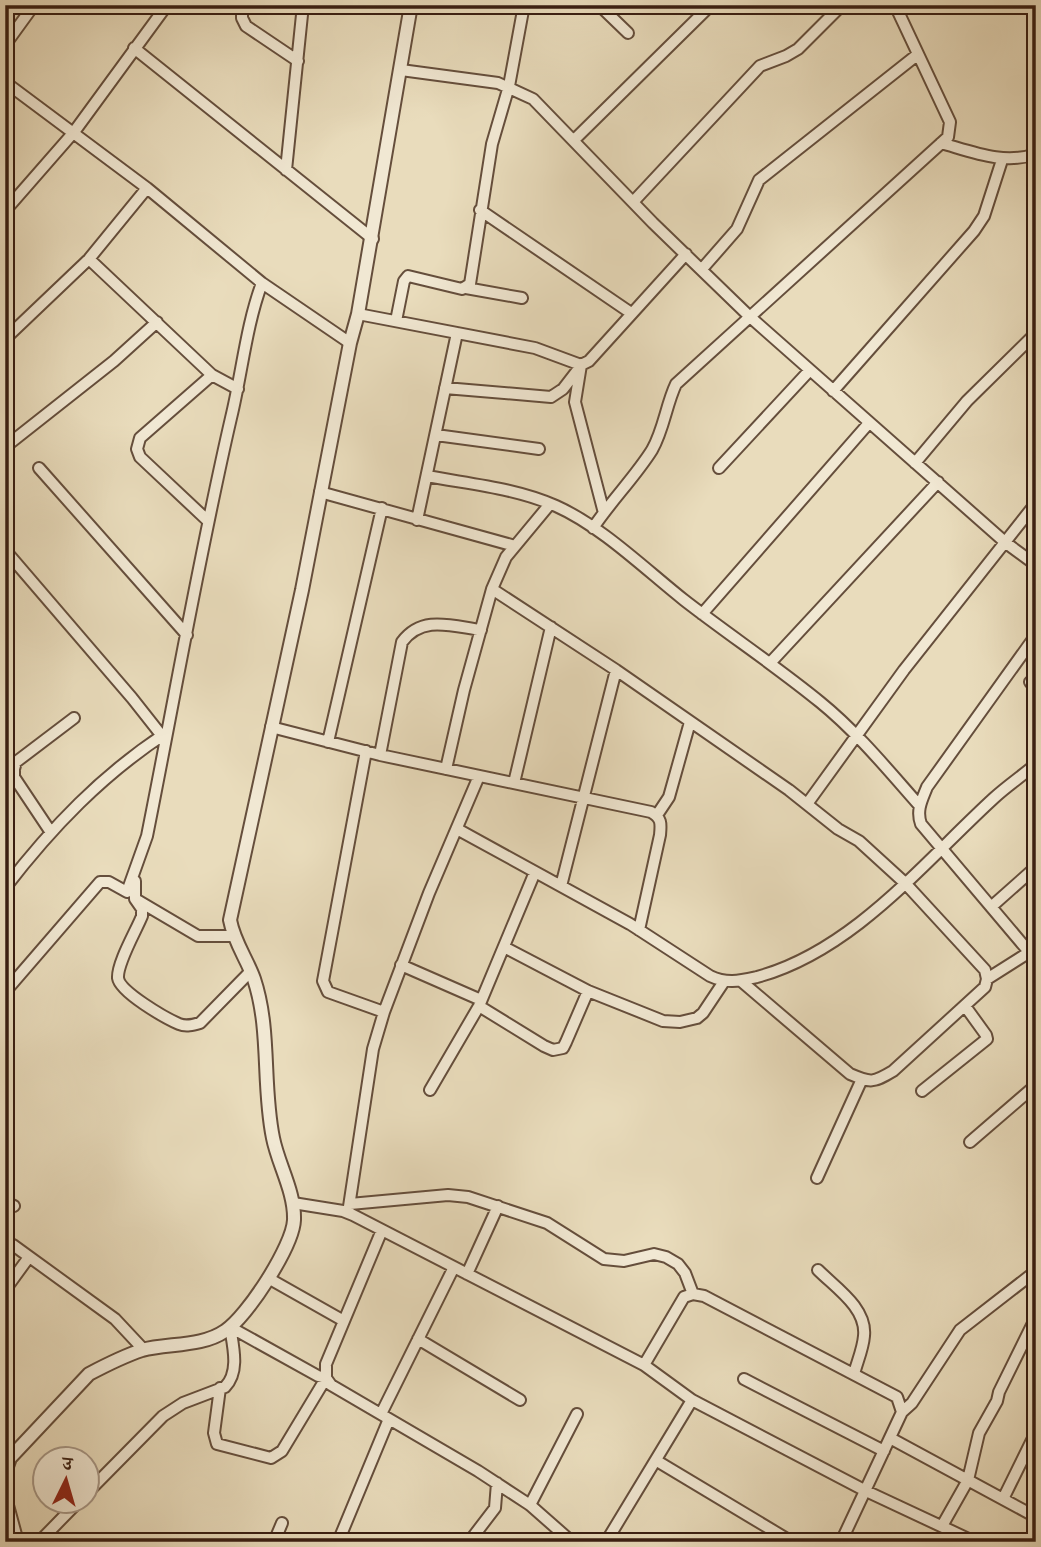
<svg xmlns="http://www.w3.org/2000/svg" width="1041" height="1547" font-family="'Libre Caslon Text','Noto Serif Devanagari',serif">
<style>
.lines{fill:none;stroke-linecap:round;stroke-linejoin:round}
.minor-casing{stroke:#654e3c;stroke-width:14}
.tertiary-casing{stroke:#654e3c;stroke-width:16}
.minor{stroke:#f1e8d3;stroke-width:10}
.tertiary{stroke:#f1e8d3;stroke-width:12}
</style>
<rect width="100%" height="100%" fill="#e9dcbc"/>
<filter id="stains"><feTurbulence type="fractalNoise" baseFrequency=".00286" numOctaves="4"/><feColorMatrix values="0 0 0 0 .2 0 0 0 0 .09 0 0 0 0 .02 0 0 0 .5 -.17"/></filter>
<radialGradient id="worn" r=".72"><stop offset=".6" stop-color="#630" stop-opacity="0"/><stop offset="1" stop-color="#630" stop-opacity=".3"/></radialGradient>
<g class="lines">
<g class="minor-casing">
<path id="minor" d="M 242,5 L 242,18 L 246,26 L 298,61
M 599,5 L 628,33
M 5,45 L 34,5
M 134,48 L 373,239
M 401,70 L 498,83 L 533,99 L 653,223 L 749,316 L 1006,543 L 1036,565
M 5,82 L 147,188 L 262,283 L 350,343
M 574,140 L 711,5
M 941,143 C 973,152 1004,165 1036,154
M 286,170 L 303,5
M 633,202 L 760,66 L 786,56 L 798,49 L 842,5
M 480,210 L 631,313
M 5,211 L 74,132 L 167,5
M 89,259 L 212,375 L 238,389
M 702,269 L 737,229 L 759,180 L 917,55
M 466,288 L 522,298
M 358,314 L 535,348 L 581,365 L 589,361 L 686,254
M 396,321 L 404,281 L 408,276 L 462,289 L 470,284 L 492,144 L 509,86 L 524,5
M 5,339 L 89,259 L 147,188
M 581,365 L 575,402 L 604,513
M 445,388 L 551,397 L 563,389 L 580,367
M 833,391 L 974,231 L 984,216 L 1002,160
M 436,435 L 539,449
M 5,447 L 114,361 L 157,322
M 915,463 L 967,401 L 1036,333
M 39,468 L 187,635
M 719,468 L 810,370
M 427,476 C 469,484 516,488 556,506 C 601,526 645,569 684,600 C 729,635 776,666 820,702 C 857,732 888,770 919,805
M 320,492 L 515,546
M 207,520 L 140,457 L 137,449 L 140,438 L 212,375
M 417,520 L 457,333
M 593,528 C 611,501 635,477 652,450 C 664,429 666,405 676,384 L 948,137 L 950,122 L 895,5
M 5,550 L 132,698 L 162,736
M 492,589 L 616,670 L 789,790 L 838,829 L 859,841 L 905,883 L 985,970 L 987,979 L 985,987 L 893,1071 C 873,1083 871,1083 850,1074 L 741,981
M 702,614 L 869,423
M 771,662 L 938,482
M 1030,682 L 1036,689
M 271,727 L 380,755 L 651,812 C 662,818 661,824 660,835 L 639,930
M 328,742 L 382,508
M 366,751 L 323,981 L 328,992 L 384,1012
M 380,755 L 402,642 C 422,615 451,626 481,630
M 446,769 L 464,690 L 492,589 L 506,557 L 550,504
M 514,783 L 551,627
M 807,804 L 904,670 L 1036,503
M 657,815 L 669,797 L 690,722
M 457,829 L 630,924 L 710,976 C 727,984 739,981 757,977 C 853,951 923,863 994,798 C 1007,786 1022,776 1036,764
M 50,831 L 14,777 L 14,769 L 16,762 L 74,718
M 135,881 L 135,899 L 142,909 L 142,916 C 136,931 117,963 118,978 C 120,992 165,1018 179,1024 C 186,1027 193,1025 200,1023 L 250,972
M 561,886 L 616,670
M 5,888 C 52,827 102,775 166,733
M 137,900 L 198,936 L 233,936
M 991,907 L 1036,867
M 504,947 L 588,991 L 663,1021 L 680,1022 L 697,1018 L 703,1013 L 723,983
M 1030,953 L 921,824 C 916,810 922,800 927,787 L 1036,635
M 401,965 L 481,1000
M 987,979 L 1036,948
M 5,992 L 100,882 L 109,882 L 127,892 L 147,836 C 175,696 199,556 231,418 C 242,373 246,326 262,283
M 479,1006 L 544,1046 L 553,1050 L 563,1048 L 566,1042 L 588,991
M 430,1090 L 479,1006 L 535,872
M 922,1091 L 987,1039 L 986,1035 L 965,1006
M 970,1142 L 1036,1085
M 817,1178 L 862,1079
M 5,1202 L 14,1206
M 293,1203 L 343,1211 L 353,1215 L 644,1365 L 692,1400 L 866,1491 L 975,1542
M 350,1204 L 448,1195 L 468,1197 L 547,1223 L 604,1259 L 624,1261 L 654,1254 L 666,1257 L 678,1264 L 685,1273 L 693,1294
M 348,1213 L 373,1049 L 384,1012 L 429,893 L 479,776
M 382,1230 L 326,1364 L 326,1378 L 331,1385 L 478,1471 L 530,1505 L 572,1542
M 13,1245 L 115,1319 L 144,1350
M 818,1270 C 836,1288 867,1308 864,1336 C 863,1349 857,1362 854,1374
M 467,1274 L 498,1206
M 268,1278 L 344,1321
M 5,1290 L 29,1257
M 418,1339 L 520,1400
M 644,1365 L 684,1297 L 693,1294 L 704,1296 L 897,1397 L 902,1412 L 841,1542
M 744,1379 L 884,1451
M 220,1388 L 214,1433 L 217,1444 L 271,1458 L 282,1451 L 326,1378 L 318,1376 L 230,1327
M 902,1412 L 912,1403 L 960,1330 L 1036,1271
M 381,1414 L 454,1267
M 890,1438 L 1036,1517
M 657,1461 L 792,1542
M 88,1492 L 163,1416 L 183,1403 L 225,1387 C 240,1372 233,1346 230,1327
M 1003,1499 L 1036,1432
M 530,1505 L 577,1414
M 942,1526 L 968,1480 L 979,1433 L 997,1401 L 999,1392 L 1036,1317
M 39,1542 L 78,1502
M 274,1542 L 282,1523
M 338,1542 L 389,1419
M 469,1542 L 495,1508 L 497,1483
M 606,1542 L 692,1400"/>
</g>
<g class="tertiary-casing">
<path id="tertiary" d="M 5,1472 L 10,1458 L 89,1374 C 106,1365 124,1356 142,1350 C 168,1343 202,1347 225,1331 C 247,1317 293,1246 294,1220 C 295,1192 278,1164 273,1138 C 262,1085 271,1030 254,979 C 247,959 234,942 230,920 L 302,590 L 350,343 L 358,314 L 411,5
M 5,1498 L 17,1542"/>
</g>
<use href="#minor" class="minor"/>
<use href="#tertiary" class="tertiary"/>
</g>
<rect width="1041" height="1547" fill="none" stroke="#e9dcbc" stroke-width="28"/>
<rect x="7" y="7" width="1027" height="1533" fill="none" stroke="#391e12" stroke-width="3.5"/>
<rect x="14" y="14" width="1013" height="1519" fill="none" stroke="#391e12" stroke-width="2"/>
<g transform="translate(66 1480) rotate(5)"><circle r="33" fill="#f1e8d3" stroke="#a79786" stroke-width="2"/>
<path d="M0-5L12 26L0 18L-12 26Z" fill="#8f2418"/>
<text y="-10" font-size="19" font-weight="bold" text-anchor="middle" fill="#391e12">उ</text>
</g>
<rect width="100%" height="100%" filter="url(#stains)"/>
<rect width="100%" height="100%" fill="url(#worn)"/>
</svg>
